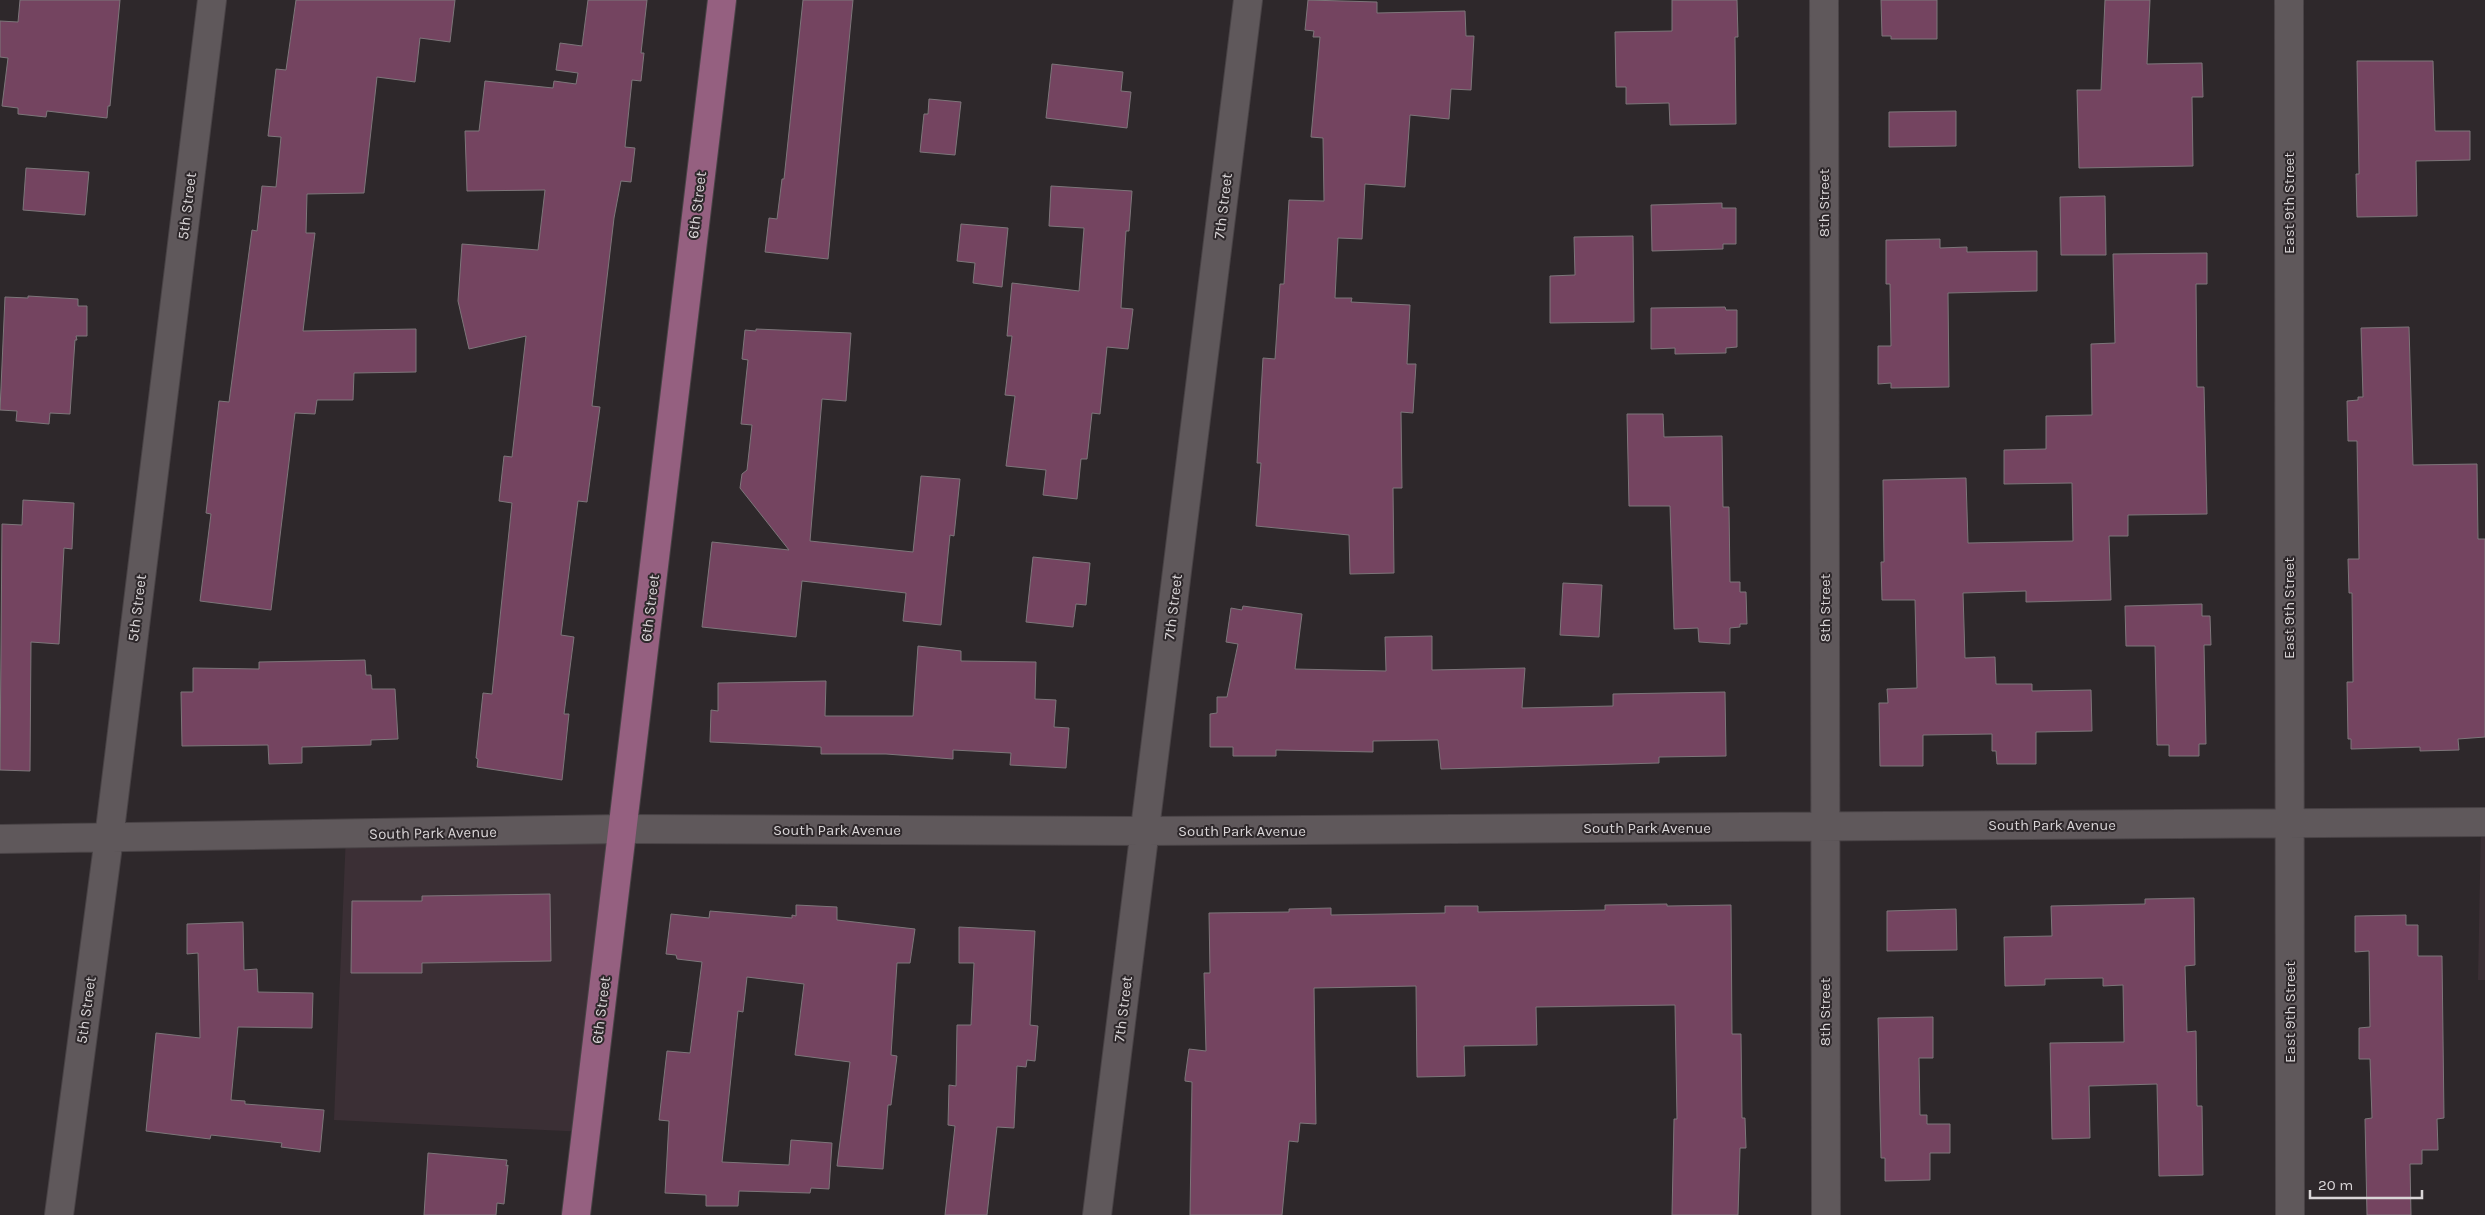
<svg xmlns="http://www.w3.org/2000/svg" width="2485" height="1215" font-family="Karla,sans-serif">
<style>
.built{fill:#3b2f35}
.building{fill:#744460;stroke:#7d767a}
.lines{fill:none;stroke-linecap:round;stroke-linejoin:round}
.minor-casing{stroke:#494346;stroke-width:30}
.major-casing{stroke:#494346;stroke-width:30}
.minor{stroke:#5f585b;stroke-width:28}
.major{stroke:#956080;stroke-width:28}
.labels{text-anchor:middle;stroke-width:4;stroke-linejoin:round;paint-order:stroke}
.street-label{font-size:15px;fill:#d9d5d7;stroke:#2e282b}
</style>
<rect width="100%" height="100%" fill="#2e282b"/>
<path class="built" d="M 2481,822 L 2485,822 L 2485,980 L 2478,980 Z
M 623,829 L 586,1132 L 334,1120 L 346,834 Z"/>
<path class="building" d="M 20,0 L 120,0 L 110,106 L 108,106 L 107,118 L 47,111 L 46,117 L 18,114 L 18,108 L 2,106 L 8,58 L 0,57 L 0,21 L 18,22 Z
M 296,0 L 455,0 L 450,42 L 420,38 L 415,82 L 377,77 L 364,193 L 307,194 L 306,233 L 315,233 L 303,331 L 416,329 L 416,372 L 354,373 L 353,400 L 317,400 L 315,414 L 295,413 L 271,610 L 200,601 L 211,514 L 206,513 L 219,401 L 229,402 L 252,230 L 257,231 L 262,186 L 276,187 L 281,137 L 268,136 L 276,69 L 286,70 Z
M 588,0 L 647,0 L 641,53 L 644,53 L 641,81 L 632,80 L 625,147 L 635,148 L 631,182 L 621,181 L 614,218 L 592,406 L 600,407 L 595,443 L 587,502 L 578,501 L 561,635 L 574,637 L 564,714 L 569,714 L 562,780 L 477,767 L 478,759 L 476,758 L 483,693 L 492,694 L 512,503 L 499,501 L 504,456 L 512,457 L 526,336 L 469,349 L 458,301 L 462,244 L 538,250 L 545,190 L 467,191 L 465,131 L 479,131 L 485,81 L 553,88 L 554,81 L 576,84 L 578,73 L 556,70 L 560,43 L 582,46 Z
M 803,0 L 853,0 L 828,259 L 765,252 L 769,218 L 777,219 L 782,179 L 784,179 Z
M 1308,0 L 1377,2 L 1377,13 L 1465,11 L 1466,36 L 1474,36 L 1471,90 L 1451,89 L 1449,119 L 1410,115 L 1405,187 L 1365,184 L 1362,239 L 1338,238 L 1335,298 L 1352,298 L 1351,302 L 1410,305 L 1407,364 L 1416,364 L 1413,413 L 1401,412 L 1402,488 L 1393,488 L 1394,573 L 1350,574 L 1349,535 L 1256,526 L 1261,463 L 1257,463 L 1263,358 L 1275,359 L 1280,284 L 1284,284 L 1289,200 L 1324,201 L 1323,138 L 1311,137 L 1320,37 L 1313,37 L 1314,31 L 1305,30 Z
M 1672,0 L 1737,0 L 1738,37 L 1735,37 L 1736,124 L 1670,125 L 1669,103 L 1626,104 L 1626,87 L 1616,87 L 1615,32 L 1672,31 Z
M 1881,0 L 1937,0 L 1937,39 L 1891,39 L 1891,36 L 1882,36 Z
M 2105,0 L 2150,0 L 2147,64 L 2202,63 L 2203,97 L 2192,97 L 2193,166 L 2079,168 L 2077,90 L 2101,90 Z
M 2357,61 L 2433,61 L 2435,131 L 2470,131 L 2470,160 L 2416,161 L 2417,216 L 2357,217 L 2356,174 L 2359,174 Z
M 1052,64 L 1123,72 L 1121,91 L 1131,92 L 1127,128 L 1046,118 Z
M 929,99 L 961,102 L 955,155 L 920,152 L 924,114 L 928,114 Z
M 1956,111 L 1956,146 L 1889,147 L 1889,112 Z
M 26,168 L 89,172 L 85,215 L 23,210 Z
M 1051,186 L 1132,191 L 1129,231 L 1126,231 L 1121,308 L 1133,309 L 1128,349 L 1107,347 L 1100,414 L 1092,413 L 1087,459 L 1081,459 L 1077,499 L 1043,495 L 1046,470 L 1006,466 L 1015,396 L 1005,395 L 1012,336 L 1007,336 L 1012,283 L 1079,291 L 1084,228 L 1049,226 Z
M 2105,196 L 2106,255 L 2061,255 L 2060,197 Z
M 1722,203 L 1722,208 L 1736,208 L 1736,244 L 1723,244 L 1723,249 L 1652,251 L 1651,205 Z
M 961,224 L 1008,228 L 1002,287 L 973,283 L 975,263 L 957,261 Z
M 1633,236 L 1634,322 L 1550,323 L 1550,276 L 1575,275 L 1574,237 Z
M 1940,239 L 1940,248 L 1967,247 L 1967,252 L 2037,251 L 2037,291 L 1948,293 L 1949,387 L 1891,388 L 1891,383 L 1878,384 L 1878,346 L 1891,346 L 1890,284 L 1886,284 L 1886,240 Z
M 2207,253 L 2207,284 L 2196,284 L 2197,387 L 2204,387 L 2207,514 L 2128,515 L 2128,536 L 2109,536 L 2111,600 L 2026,602 L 2026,591 L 1963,593 L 1965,658 L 1995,657 L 1996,684 L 2032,684 L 2032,691 L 2091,690 L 2092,731 L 2036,732 L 2036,764 L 1997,764 L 1996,751 L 1992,751 L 1992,734 L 1923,735 L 1923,766 L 1880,766 L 1879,703 L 1888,703 L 1887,689 L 1917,688 L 1915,600 L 1882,600 L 1881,562 L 1884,562 L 1883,480 L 1966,478 L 1968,543 L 2073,541 L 2072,483 L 2004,484 L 2004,450 L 2046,449 L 2046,416 L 2092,415 L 2091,344 L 2115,343 L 2113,254 Z
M 28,296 L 78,299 L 78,306 L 87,306 L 87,336 L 76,336 L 77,340 L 75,340 L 70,414 L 50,413 L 49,424 L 16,421 L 17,411 L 0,410 L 5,297 L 28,298 Z
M 1725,307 L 1726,310 L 1737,310 L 1737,347 L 1726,348 L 1726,353 L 1675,354 L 1675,348 L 1651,349 L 1651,308 Z
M 2409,327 L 2413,465 L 2477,464 L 2478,539 L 2485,539 L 2485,737 L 2458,739 L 2459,750 L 2420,751 L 2420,747 L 2351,749 L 2351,739 L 2348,739 L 2347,682 L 2353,682 L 2352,593 L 2349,593 L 2348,559 L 2359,559 L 2357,441 L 2348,441 L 2347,401 L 2358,400 L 2358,397 L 2363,397 L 2361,328 Z
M 756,329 L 851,333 L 846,401 L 822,399 L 810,541 L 913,552 L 921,476 L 960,479 L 954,536 L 950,535 L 941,625 L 903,621 L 906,593 L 802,581 L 796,637 L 702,627 L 712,542 L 789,550 L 740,488 L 742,474 L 747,470 L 752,425 L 741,424 L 748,360 L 742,359 L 745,330 L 756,331 Z
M 1627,414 L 1663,414 L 1664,437 L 1722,436 L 1723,507 L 1729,507 L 1730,582 L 1740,582 L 1740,592 L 1746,592 L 1747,624 L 1740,624 L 1740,627 L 1730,628 L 1730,644 L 1699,642 L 1698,628 L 1674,629 L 1670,506 L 1629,506 Z
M 23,500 L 74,503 L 72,549 L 64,548 L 59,644 L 31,642 L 30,771 L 0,770 L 2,524 L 22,525 Z
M 1033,557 L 1090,563 L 1086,605 L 1076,604 L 1073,627 L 1026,622 Z
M 1563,583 L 1602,585 L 1599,637 L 1560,635 Z
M 2202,604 L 2202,616 L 2210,616 L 2211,645 L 2204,645 L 2206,744 L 2199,744 L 2199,756 L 2169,756 L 2169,745 L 2157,745 L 2155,646 L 2126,646 L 2125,606 Z
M 1243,606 L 1302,614 L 1295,669 L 1386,671 L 1385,637 L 1432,636 L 1432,670 L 1525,668 L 1522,708 L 1613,706 L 1613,694 L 1725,692 L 1726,756 L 1659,757 L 1659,763 L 1441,769 L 1438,740 L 1373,741 L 1373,752 L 1276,750 L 1276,756 L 1233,756 L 1233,747 L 1210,747 L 1210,714 L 1217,713 L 1217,697 L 1227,697 L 1238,644 L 1226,642 L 1231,608 L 1242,610 Z
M 918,646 L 961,651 L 961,661 L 1036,662 L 1035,699 L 1056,700 L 1054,727 L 1069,728 L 1066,768 L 1010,765 L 1011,753 L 953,750 L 953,759 L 886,754 L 821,754 L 821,747 L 710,742 L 711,710 L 718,711 L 718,683 L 826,681 L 825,716 L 913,716 Z
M 365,660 L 366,675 L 371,675 L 372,689 L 395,689 L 398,739 L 371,740 L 371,745 L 302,747 L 302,763 L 269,764 L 268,745 L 182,746 L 181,692 L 193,692 L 193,668 L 259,669 L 259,662 Z
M 550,894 L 551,961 L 422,963 L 422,973 L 351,973 L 352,901 L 422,901 L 422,896 Z
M 2194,898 L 2195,965 L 2185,966 L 2187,1032 L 2196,1031 L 2197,1106 L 2202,1106 L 2203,1175 L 2159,1176 L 2157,1084 L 2089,1086 L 2090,1138 L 2052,1139 L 2050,1043 L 2124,1042 L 2123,985 L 2103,986 L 2103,978 L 2045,979 L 2045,985 L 2005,986 L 2004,937 L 2052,936 L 2051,906 L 2145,904 L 2145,899 Z
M 1667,904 L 1667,906 L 1731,905 L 1732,1034 L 1741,1034 L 1742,1118 L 1745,1118 L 1746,1148 L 1740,1148 L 1738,1215 L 1672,1215 L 1674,1119 L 1677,1119 L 1675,1005 L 1536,1007 L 1537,1045 L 1464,1046 L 1465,1076 L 1417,1077 L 1416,986 L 1314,988 L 1316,1124 L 1300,1123 L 1298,1142 L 1289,1141 L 1282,1215 L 1190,1215 L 1192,1082 L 1185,1081 L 1185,1078 L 1189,1049 L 1206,1051 L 1204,973 L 1210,973 L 1209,913 L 1289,912 L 1289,909 L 1331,908 L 1331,915 L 1445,913 L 1445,906 L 1478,906 L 1478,912 L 1605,910 L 1605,905 Z
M 796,905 L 837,907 L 837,920 L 915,929 L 910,963 L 897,963 L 891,1055 L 897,1056 L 891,1105 L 888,1105 L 883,1169 L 837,1166 L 850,1062 L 795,1055 L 804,984 L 747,977 L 743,1012 L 738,1011 L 722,1162 L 789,1165 L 791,1140 L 832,1143 L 829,1189 L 811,1188 L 810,1193 L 739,1191 L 738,1206 L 706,1206 L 706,1195 L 665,1193 L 669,1121 L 659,1120 L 667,1051 L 690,1053 L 702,962 L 677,959 L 676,955 L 666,954 L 671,914 L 709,918 L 710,911 L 792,918 L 792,915 L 796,916 Z
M 1956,909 L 1957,950 L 1887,951 L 1887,911 Z
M 2406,915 L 2406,925 L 2418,925 L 2418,956 L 2442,956 L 2444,1118 L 2437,1119 L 2438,1150 L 2422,1150 L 2422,1164 L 2410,1164 L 2411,1215 L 2367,1215 L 2365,1119 L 2372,1118 L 2370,1059 L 2359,1059 L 2359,1028 L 2370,1027 L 2369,951 L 2355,952 L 2355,916 Z
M 243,922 L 244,970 L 257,969 L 258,992 L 313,993 L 312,1028 L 238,1027 L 231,1100 L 245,1101 L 245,1104 L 324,1110 L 320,1152 L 281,1147 L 282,1143 L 211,1135 L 210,1139 L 146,1131 L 156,1033 L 200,1038 L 198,953 L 187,954 L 187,924 Z
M 959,927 L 1035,931 L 1030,1025 L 1038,1026 L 1035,1061 L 1027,1060 L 1026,1067 L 1017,1066 L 1014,1128 L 997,1127 L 987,1215 L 945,1215 L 955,1126 L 948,1125 L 949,1085 L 956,1086 L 957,1025 L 971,1025 L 974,963 L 959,963 Z
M 1933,1017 L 1933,1058 L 1919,1058 L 1920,1115 L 1927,1115 L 1927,1124 L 1950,1124 L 1950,1153 L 1930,1153 L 1930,1180 L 1885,1181 L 1885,1158 L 1881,1158 L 1878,1018 Z
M 428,1153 L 507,1160 L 506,1166 L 508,1165 L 504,1204 L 497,1203 L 496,1215 L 424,1215 Z"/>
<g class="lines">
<g class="minor-casing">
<path id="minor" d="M 1824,0 L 1826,1215
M 2289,0 L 2290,1215
M 0,839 L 623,829 L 1145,831 L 2485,822
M 59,1215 L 109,838 L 212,0
M 1097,1215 L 1248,0"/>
</g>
<g class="major-casing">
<path id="major" d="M 576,1215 L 722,0"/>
</g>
<use href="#minor" class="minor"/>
<use href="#major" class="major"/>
</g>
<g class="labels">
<g class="street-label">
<text transform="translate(1824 203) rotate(-90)" y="5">8th Street</text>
<text transform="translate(2289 203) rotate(-90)" y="5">East 9th Street</text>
<text transform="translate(697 205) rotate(-83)" y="5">6th Street</text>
<text transform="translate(187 206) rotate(-83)" y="5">5th Street</text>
<text transform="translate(1223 206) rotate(-83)" y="5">7th Street</text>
<text transform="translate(1173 607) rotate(-83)" y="5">7th Street</text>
<text transform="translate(137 608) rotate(-83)" y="5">5th Street</text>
<text transform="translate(650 608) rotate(-83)" y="5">6th Street</text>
<text transform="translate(1825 608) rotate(-90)" y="5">8th Street</text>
<text transform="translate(2289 608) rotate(-90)" y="5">East 9th Street</text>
<text x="2052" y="830">South Park Avenue</text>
<text x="1647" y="833">South Park Avenue</text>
<text x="837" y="835">South Park Avenue</text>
<text x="1242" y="836">South Park Avenue</text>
<text transform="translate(433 833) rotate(-1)" y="5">South Park Avenue</text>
<text transform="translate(1123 1009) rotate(-83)" y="5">7th Street</text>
<text transform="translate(86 1010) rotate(-82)" y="5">5th Street</text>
<text transform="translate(601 1010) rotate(-83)" y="5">6th Street</text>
<text transform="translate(1825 1012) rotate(-90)" y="5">8th Street</text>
<text transform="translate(2290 1012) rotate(-90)" y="5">East 9th Street</text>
</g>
</g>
<path d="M2310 1190v8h112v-8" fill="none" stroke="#d9d5d7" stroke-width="2.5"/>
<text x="2318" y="1190" font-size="15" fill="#d9d5d7" stroke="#2e282b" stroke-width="4" paint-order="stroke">20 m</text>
</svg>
